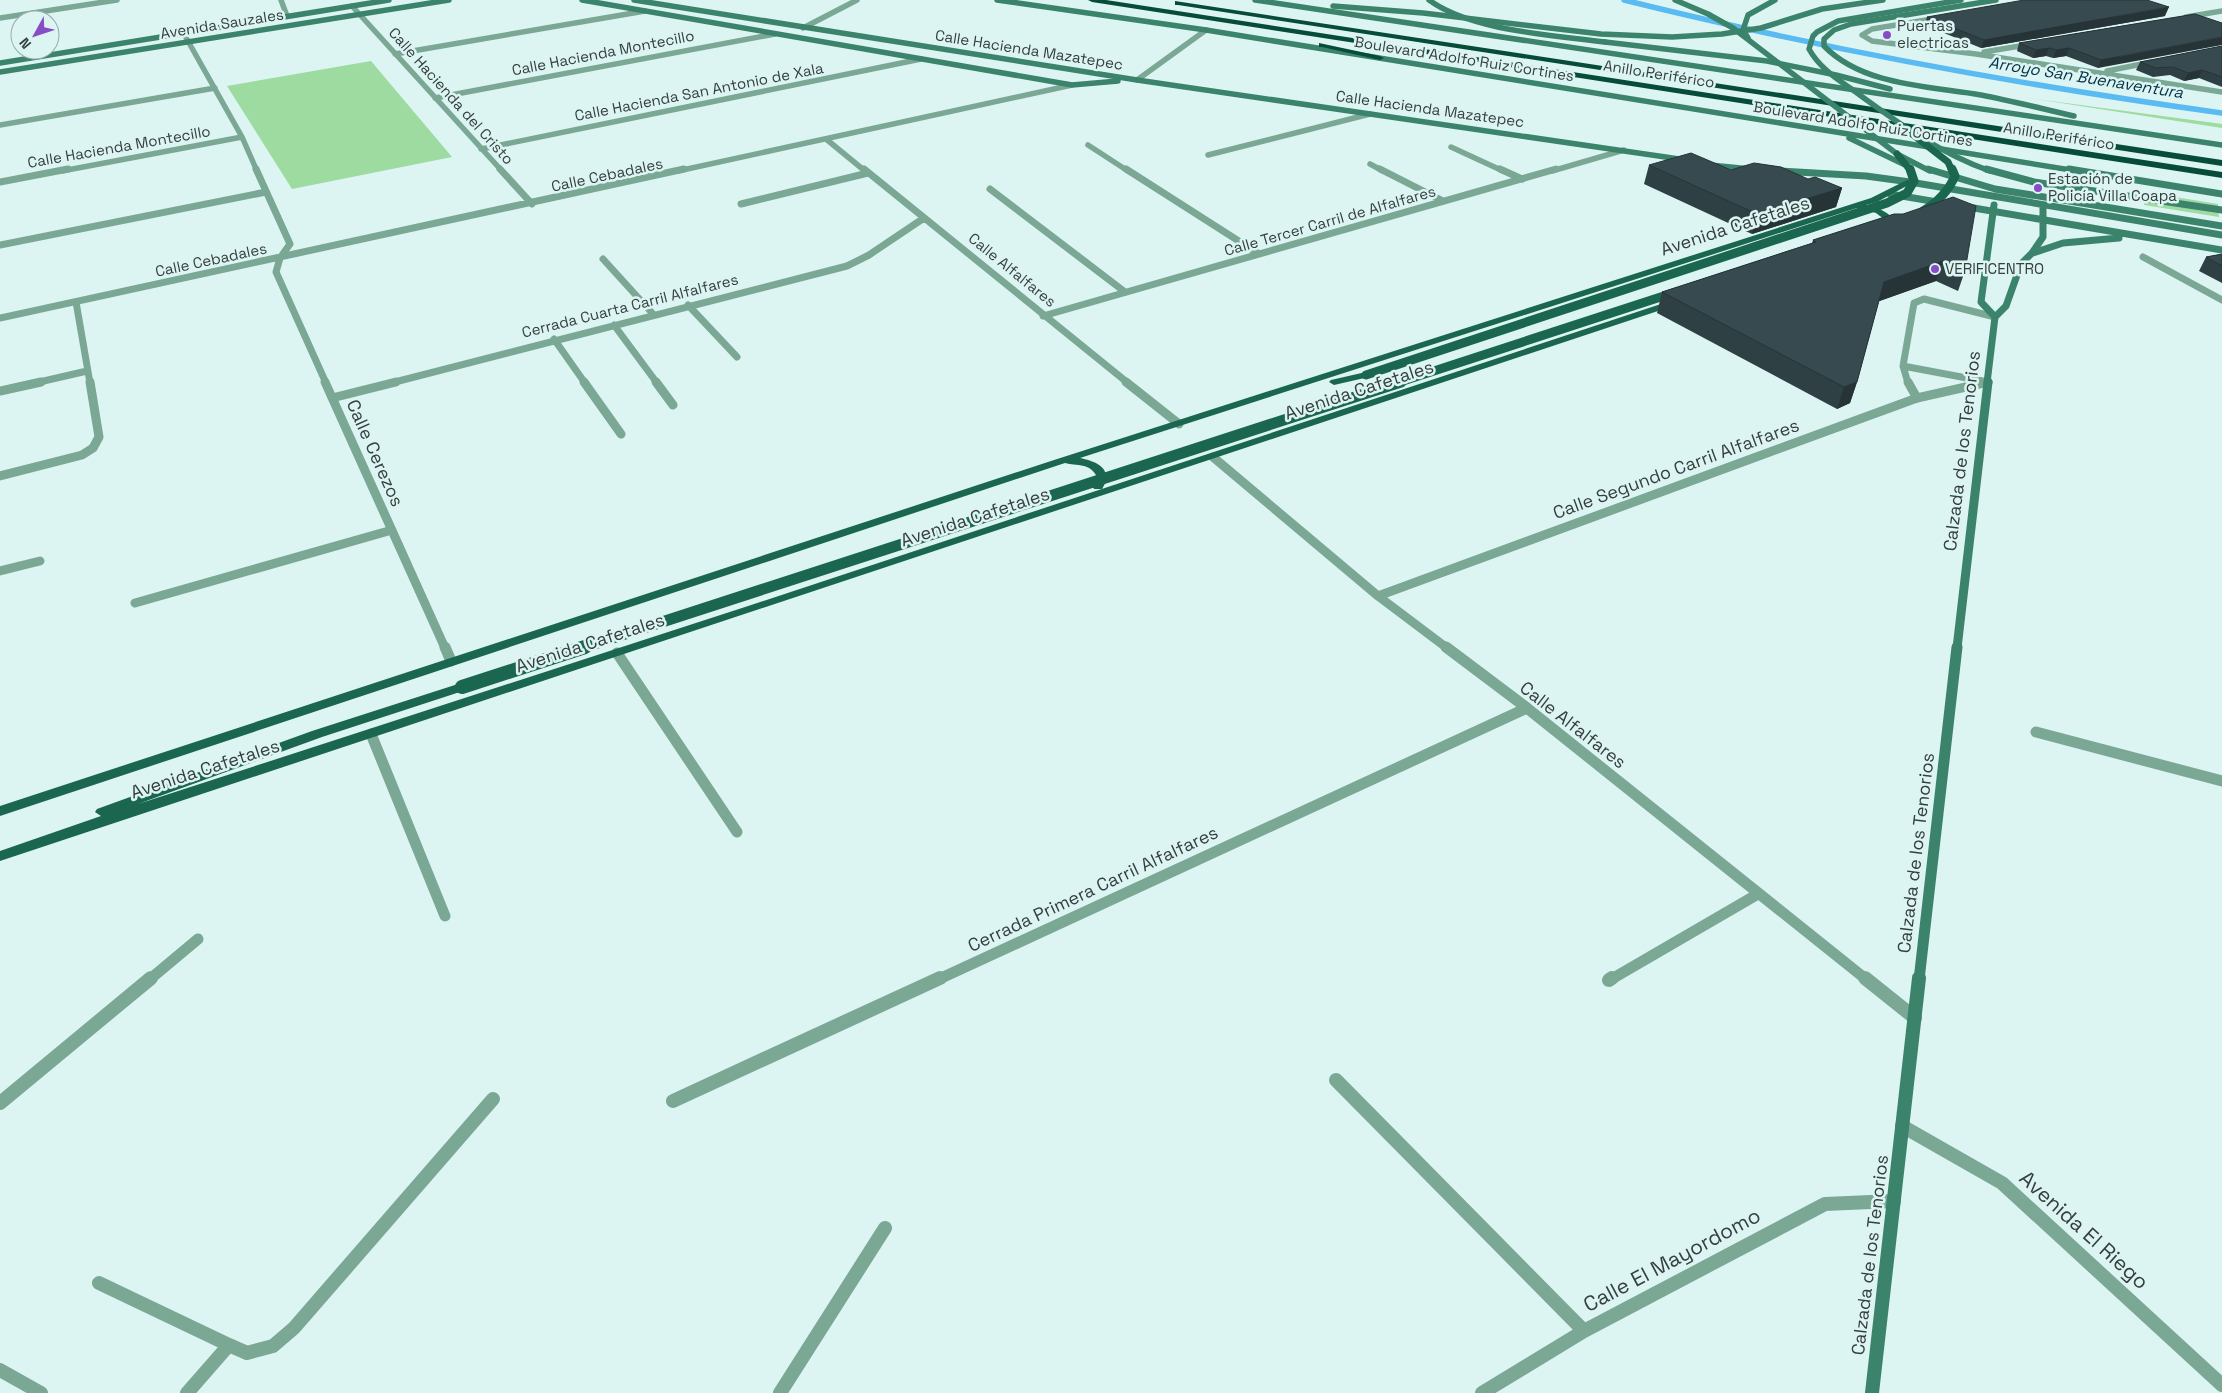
<svg xmlns="http://www.w3.org/2000/svg" width="2222" height="1393" font-family="'Space Grotesk',sans-serif">
<style>
.green{fill:#9ddba0}
.lines{fill:none;stroke-linecap:round;stroke-linejoin:round}
.stream{stroke:#59bbf1;stroke-width:5.5}
.lane-far4{stroke:#7ba795;stroke-width:5.5}
.lane-far3{stroke:#7ba795;stroke-width:7}
.lane-far2{stroke:#7ba795;stroke-width:9}
.lane-far1{stroke:#7ba795;stroke-width:11}
.lane{stroke:#7ba795;stroke-width:14}
.street-far4{stroke:#7ba795;stroke-width:5.5}
.street-far3{stroke:#7ba795;stroke-width:7}
.street-far2{stroke:#7ba795;stroke-width:9}
.street-far1{stroke:#7ba795;stroke-width:11}
.street{stroke:#7ba795;stroke-width:14}
.secondary-far4{stroke:#3c836b;stroke-width:5.5}
.secondary-far3{stroke:#3c836b;stroke-width:7}
.secondary-far2{stroke:#3c836b;stroke-width:9}
.secondary-far1{stroke:#3c836b;stroke-width:11}
.secondary{stroke:#3c836b;stroke-width:14}
.primary{fill:#1b664f;fill-rule:evenodd}
.highway{fill:#074c39;fill-rule:evenodd}
.secondary-bridge-far1{stroke:#3c836b;stroke-width:5.5}
.secondary-bridge{stroke:#3c836b;stroke-width:7}
.primary-bridge-far3{stroke:#1b664f;stroke-width:7}
.primary-bridge-far2{stroke:#1b664f;stroke-width:9}
.primary-bridge-far1{stroke:#1b664f;stroke-width:11}
.primary-bridge{stroke:#1b664f;stroke-width:14}
.wall{fill:#2f4044}
.shaded-wall{fill:#263437}
.building{fill:#374a4f;stroke:#263437}
.poi-dot{fill:#864dc4;stroke:#dcf5f3;stroke-width:2}
.labels{text-anchor:middle;stroke-width:5;stroke-linejoin:round;paint-order:stroke}
.far-street-label{font-size:15px;fill:#353f3e;stroke:#dcf5f3}
.far-poi-label{font-size:15px;fill:#353f3e;stroke:#dcf5f3;text-anchor:start}
.far-water-label{font-size:16px;font-style:italic;fill:#023045;stroke:#dcf5f3}
.street-label{font-size:18px;fill:#353f3e;stroke:#dcf5f3}
.near-street-label{font-size:21px;fill:#353f3e;stroke:#dcf5f3}
</style>
<rect width="100%" height="100%" fill="#dcf5f3"/>
<path class="green" d="M 371,61 L 452,157 L 292,189 L 227,86 Z
M 2028,98 L 2222,124 L 2222,128 Z
M 2144,192 L 2218,204 L 2219,217 L 2144,205 Z"/>
<g class="lines">
<path class="stream" d="M 1624,0 C 1822,49 2021,85 2222,113"/>
<path class="lane-far4" d="M 1451,147 L 1503,171
M 1370,164 L 1383,171"/>
<path class="lane-far3" d="M 1380,169 L 1443,201
M 1500,169 L 1522,179
M 741,204 L 868,173
M 1903,366 L 1988,382
M 1908,383 L 1903,366 L 1914,303 L 1924,299 L 1995,317"/>
<path class="lane-far2" d="M 1908,382 L 1917,398
M 1986,382 L 1988,382"/>
<path class="lane-far1" d="M 149,980 L 198,939"/>
<path class="lane" d="M 0,1103 L 151,978
M 99,1283 L 229,1345
M 187,1393 L 229,1345 L 247,1353 L 273,1346 L 294,1328 L 493,1099
M 780,1393 L 885,1228"/>
<path class="street-far4" d="M 281,0 L 287,16
M 352,6 L 502,171
M 2186,17 L 2222,11
M 0,18 L 117,0
M 1938,18 L 1872,29 L 1862,35 L 1872,41 L 1976,54 L 2222,92
M 803,28 L 857,0
M 184,34 L 242,137 L 257,171
M 1984,52 L 2032,44
M 395,54 L 645,11
M 2107,71 L 2152,62
M 1137,80 L 1206,30
M 435,98 L 775,34
M 0,125 L 215,88
M 826,139 L 865,171
M 1088,145 L 1128,171
M 481,149 L 921,59
M 1208,155 L 1370,114
M 62,171 L 242,137
M 678,171 L 1072,85
M 1552,171 L 1624,150"/>
<path class="street-far3" d="M 256,169 L 290,244 L 280,258 L 276,272 L 326,383
M 500,169 L 532,204
M 864,169 L 1128,383
M 1126,169 L 1259,254
M 0,182 L 68,169
M 990,189 L 1125,292
M 0,245 L 266,192
M 2143,257 L 2222,300
M 603,259 L 653,314
M 76,302 L 90,383
M 688,305 L 737,357
M 1043,316 L 1556,169
M 0,318 L 684,169
M 614,325 L 657,383
M 554,339 L 585,383
M 35,383 L 87,371
M 391,383 L 847,266 L 869,255 L 924,218
M 1984,383 L 1988,382"/>
<path class="street-far2" d="M 325,382 L 445,648
M 584,382 L 621,434
M 656,382 L 673,405
M 1126,382 L 1179,424
M 0,391 L 41,382
M 332,398 L 396,382
M 1213,457 L 1378,596 L 1447,648
M 0,476 L 82,455 L 93,448 L 99,437 L 90,382
M 0,571 L 40,561
M 1378,596 L 1917,398 L 1988,382
M 135,603 L 392,530"/>
<path class="street-far1" d="M 445,647 L 451,661
M 1446,647 L 1527,708 L 1867,980
M 617,653 L 737,832
M 2036,732 L 2222,781
M 371,734 L 445,916
M 937,980 L 1527,708
M 1610,980 L 1758,894"/>
<path class="street" d="M 1865,978 L 1915,1018
M 1609,980 L 1612,978
M 1336,1080 L 1584,1331
M 673,1101 L 940,978
M 1902,1126 L 2002,1183 L 2222,1385
M 0,1370 L 41,1393
M 1482,1393 L 1584,1331 L 1825,1204 L 1894,1201"/>
<path class="secondary-far4" d="M 582,0 L 1072,85 L 1118,81
M 634,0 L 1137,80 L 1686,160
M 997,0 L 1206,30 L 2077,171
M 1255,0 L 2222,145
M 1996,0 L 1851,24 L 1834,30 L 1824,39 L 1824,46 C 1863,86 1929,86 1981,95 C 2012,101 2043,109 2074,116
M 1333,6 L 1423,13 L 1601,34 L 1672,37 L 1722,34 L 1761,28 L 1822,9 L 1883,0
M 1605,42 L 1767,61 L 1836,75 L 1890,89
M 0,63 L 389,0
M 0,72 L 449,0
M 1849,138 L 1903,164
M 1897,154 L 1930,171
M 1710,165 L 1751,169"/>
<path class="secondary-far3" d="M 1928,169 L 1995,189 L 2222,226
M 2069,169 L 2222,194
M 1780,171 L 1866,176 L 1910,182 L 2222,235
M 1890,194 L 1943,203
M 1994,205 L 1981,302 L 1995,317
M 1962,206 L 2222,250
M 2033,253 L 2063,243 L 2119,238
M 1987,383 L 1995,317 L 2006,306 L 2021,264 L 2032,253 L 2043,237 L 2043,206"/>
<path class="secondary-far2" d="M 1957,648 L 1988,382"/>
<path class="secondary-far1" d="M 1919,980 L 1957,647"/>
<path class="secondary" d="M 1872,1393 L 1919,978"/>
<path class="primary" d="M 1907,180 L 1914,182 L 1877,202 L 1866,205 C 1879,208 1889,212 1897,223 L 1894,232 L 1888,232 L 1889,223 L 1876,213 L 1857,208 L 1080,458 C 1093,461 1107,465 1107,480 L 1102,489 L 1094,489 L 1093,487 L 1096,475 C 1089,463 1077,466 1065,463 L 0,816 L 0,806 L 1051,461 L 1871,198 Z
M 1673,300 L 1677,303 L 1676,305 L 0,861 L 0,851 L 101,816 L 95,812 L 97,809 L 312,731 L 458,684 L 466,684 L 468,687 L 466,690 L 322,737 L 138,804 L 742,608 Z
M 1366,372 L 1371,375 L 1369,377 L 1334,385 L 1329,382 L 1331,380 Z"/>
<path class="highway" d="M 1088,0 L 1106,0 L 2222,172 L 2222,178 L 1092,2 Z
M 1175,1 L 2222,160 L 2222,166 L 1178,5 L 1175,5 Z
M 1319,43 L 1380,56 L 1384,58 L 1380,60 L 1322,47 L 1319,47 Z"/>
<path class="secondary-bridge-far1" d="M 1429,0 C 1472,31 1552,35 1605,42
M 1675,0 L 1708,14 L 1733,28 L 1897,154
M 1961,0 L 1838,21 L 1817,32 L 1813,36 L 1809,49 C 1820,69 1839,80 1857,93 C 1898,123 1941,154 1990,171
M 1748,38 L 1743,30 L 1748,15 L 1775,0"/>
<path class="secondary-bridge" d="M 1986,169 L 2034,182 L 2222,210"/>
<path class="primary-bridge-far3" d="M 1903,127 L 1948,162 L 1952,171
M 1897,154 L 1911,171"/>
<path class="primary-bridge-far2" d="M 1923,211 C 1938,202 1948,192 1955,176 L 1952,169
M 1366,375 L 1887,203 L 1907,193 L 1914,181 L 1910,169
M 1397,383 L 1676,292"/>
<path class="primary-bridge-far1" d="M 582,648 L 1401,382"/>
<path class="primary-bridge" d="M 462,687 L 585,647"/>
</g>
<path class="wall" d="M 2195,14 L 2098,68 L 2066,56 L 2053,58 L 2046,56 L 2033,58 L 2017,51 L 2019,43 Z
M 2165,16 L 1981,48 L 1924,25 L 1927,17 Z
M 2222,46 L 2222,87 L 2199,78 L 2184,81 L 2170,75 L 2153,77 L 2136,70 L 2140,62 Z
M 1649,165 L 1731,170 L 1808,179 L 1842,188 L 1836,207 L 1752,234 L 1644,184 Z
M 1894,214 L 1965,271 L 1958,291 L 1936,281 L 1879,301 L 1857,382 L 1850,403 L 1837,409 L 1657,313 L 1662,292 L 1812,243 L 1813,240 Z
M 2222,254 L 2222,283 L 2199,271 L 2206,257 Z"/>
<path class="shaded-wall" d="M 2169,7 L 2165,16 L 1981,48 L 1984,40 Z
M 2222,37 L 2222,45 L 2098,68 L 2101,60 Z
M 2049,48 L 2046,56 L 2033,58 L 2036,50 Z
M 2069,48 L 2066,56 L 2053,58 L 2056,50 Z
M 2202,70 L 2199,78 L 2184,81 L 2188,73 Z
M 1842,188 L 1836,207 L 1752,234 L 1757,214 Z
M 1943,261 L 1936,281 L 1877,302 L 1884,282 Z
M 1857,382 L 1850,403 L 1837,409 L 1844,387 Z"/>
<path class="building" d="M 2024,0 L 2147,0 L 2169,7 L 1984,40 L 1927,17 Z
M 2195,14 L 2222,23 L 2222,37 L 2101,60 L 2069,48 L 2056,50 L 2049,48 L 2036,50 L 2019,43 Z
M 2222,46 L 2222,77 L 2202,70 L 2188,73 L 2173,67 L 2156,68 L 2140,62 Z
M 1691,153 L 1731,170 L 1754,163 L 1781,167 L 1808,179 L 1815,177 L 1842,188 L 1757,214 L 1649,165 Z
M 1953,197 L 1976,206 L 1965,271 L 1943,261 L 1884,282 L 1857,382 L 1844,387 L 1662,292 L 1816,242 L 1813,240 L 1894,214 L 1903,214 Z
M 2222,254 L 2222,266 L 2206,257 Z"/>
<g class="poi-dot">
<circle cx="1887" cy="35" r="5"/>
<circle cx="2038" cy="188" r="5"/>
<circle cx="1935" cy="269" r="5"/>
</g>
<g class="labels">
<g class="far-street-label">
<text transform="translate(222 24) rotate(-9)" y="5">Avenida Sauzales</text>
<text transform="translate(1029 50) rotate(9)" y="5">Calle Hacienda Mazatepec</text>
<text transform="translate(603 53) rotate(-11)" y="5">Calle Hacienda Montecillo</text>
<text transform="translate(1464 59) rotate(9)" y="5">Boulevard Adolfo Ruiz Cortines</text>
<text transform="translate(1659 74) rotate(9)" y="5">Anillo Periférico</text>
<text transform="translate(699 92) rotate(-11)" y="5">Calle Hacienda San Antonio de Xala</text>
<text transform="translate(451 96) rotate(48)" y="5">Calle Hacienda del Cristo</text>
<text transform="translate(1430 109) rotate(8)" y="5">Calle Hacienda Mazatepec</text>
<text transform="translate(1863 124) rotate(9)" y="5">Boulevard Adolfo Ruiz Cortines</text>
<text transform="translate(2059 136) rotate(9)" y="5">Anillo Periférico</text>
<text transform="translate(119 147) rotate(-10)" y="5">Calle Hacienda Montecillo</text>
<text transform="translate(607 175) rotate(-12)" y="5">Calle Cebadales</text>
<text transform="translate(1330 221) rotate(-16)" y="5">Calle Tercer Carril de Alfalfares</text>
<text transform="translate(211 260) rotate(-12)" y="5">Calle Cebadales</text>
<text transform="translate(1012 270) rotate(39)" y="5">Calle Alfalfares</text>
<text transform="translate(630 306) rotate(-14)" y="5">Cerrada Cuarta Carril Alfalfares</text>
</g>
<g class="far-poi-label">
<text x="1897" y="31">Puertas<tspan x="1897" dy="17">electricas</tspan></text>
<text x="2048" y="184">Estación de<tspan x="2048" dy="17">Policía Villa Coapa</tspan></text>
<text x="1945" y="274">VERIFICENTRO</text>
</g>
<g class="far-water-label">
<text transform="translate(2086 77) rotate(9)" y="6">Arroyo San Buenaventura</text>
</g>
<g class="street-label">
<text transform="translate(1735 226) rotate(-18)" y="6">Avenida Cafetales</text>
<text transform="translate(1359 390) rotate(-18)" y="6">Avenida Cafetales</text>
<text transform="translate(1962 451) rotate(-83)" y="6">Calzada de los Tenorios</text>
<text transform="translate(375 453) rotate(66)" y="6">Calle Cerezos</text>
<text transform="translate(1676 469) rotate(-20)" y="6">Calle Segundo Carril Alfalfares</text>
<text transform="translate(975 517) rotate(-18)" y="6">Avenida Cafetales</text>
<text transform="translate(590 643) rotate(-18)" y="6">Avenida Cafetales</text>
<text transform="translate(1573 725) rotate(38)" y="6">Calle Alfalfares</text>
<text transform="translate(205 769) rotate(-18)" y="6">Avenida Cafetales</text>
<text transform="translate(1916 853) rotate(-83)" y="6">Calzada de los Tenorios</text>
<text transform="translate(1093 889) rotate(-25)" y="6">Cerrada Primera Carril Alfalfares</text>
<text transform="translate(1870 1255) rotate(-83)" y="6">Calzada de los Tenorios</text>
</g>
<g class="near-street-label">
<text transform="translate(2084 1230) rotate(42)" y="7">Avenida El Riego</text>
<text transform="translate(1672 1260) rotate(-28)" y="7">Calle El Mayordomo</text>
</g>
</g>
<g transform="translate(35 35) rotate(230)"><circle r="24" fill="#dcf5f3" stroke="#99acab"/>
<path d="M0-4L9 19L0 12L-9 19Z" fill="#864dc4"/>
<text y="-8" font-size="14" font-weight="bold" text-anchor="middle" fill="#353f3e">N</text>
</g>
</svg>
